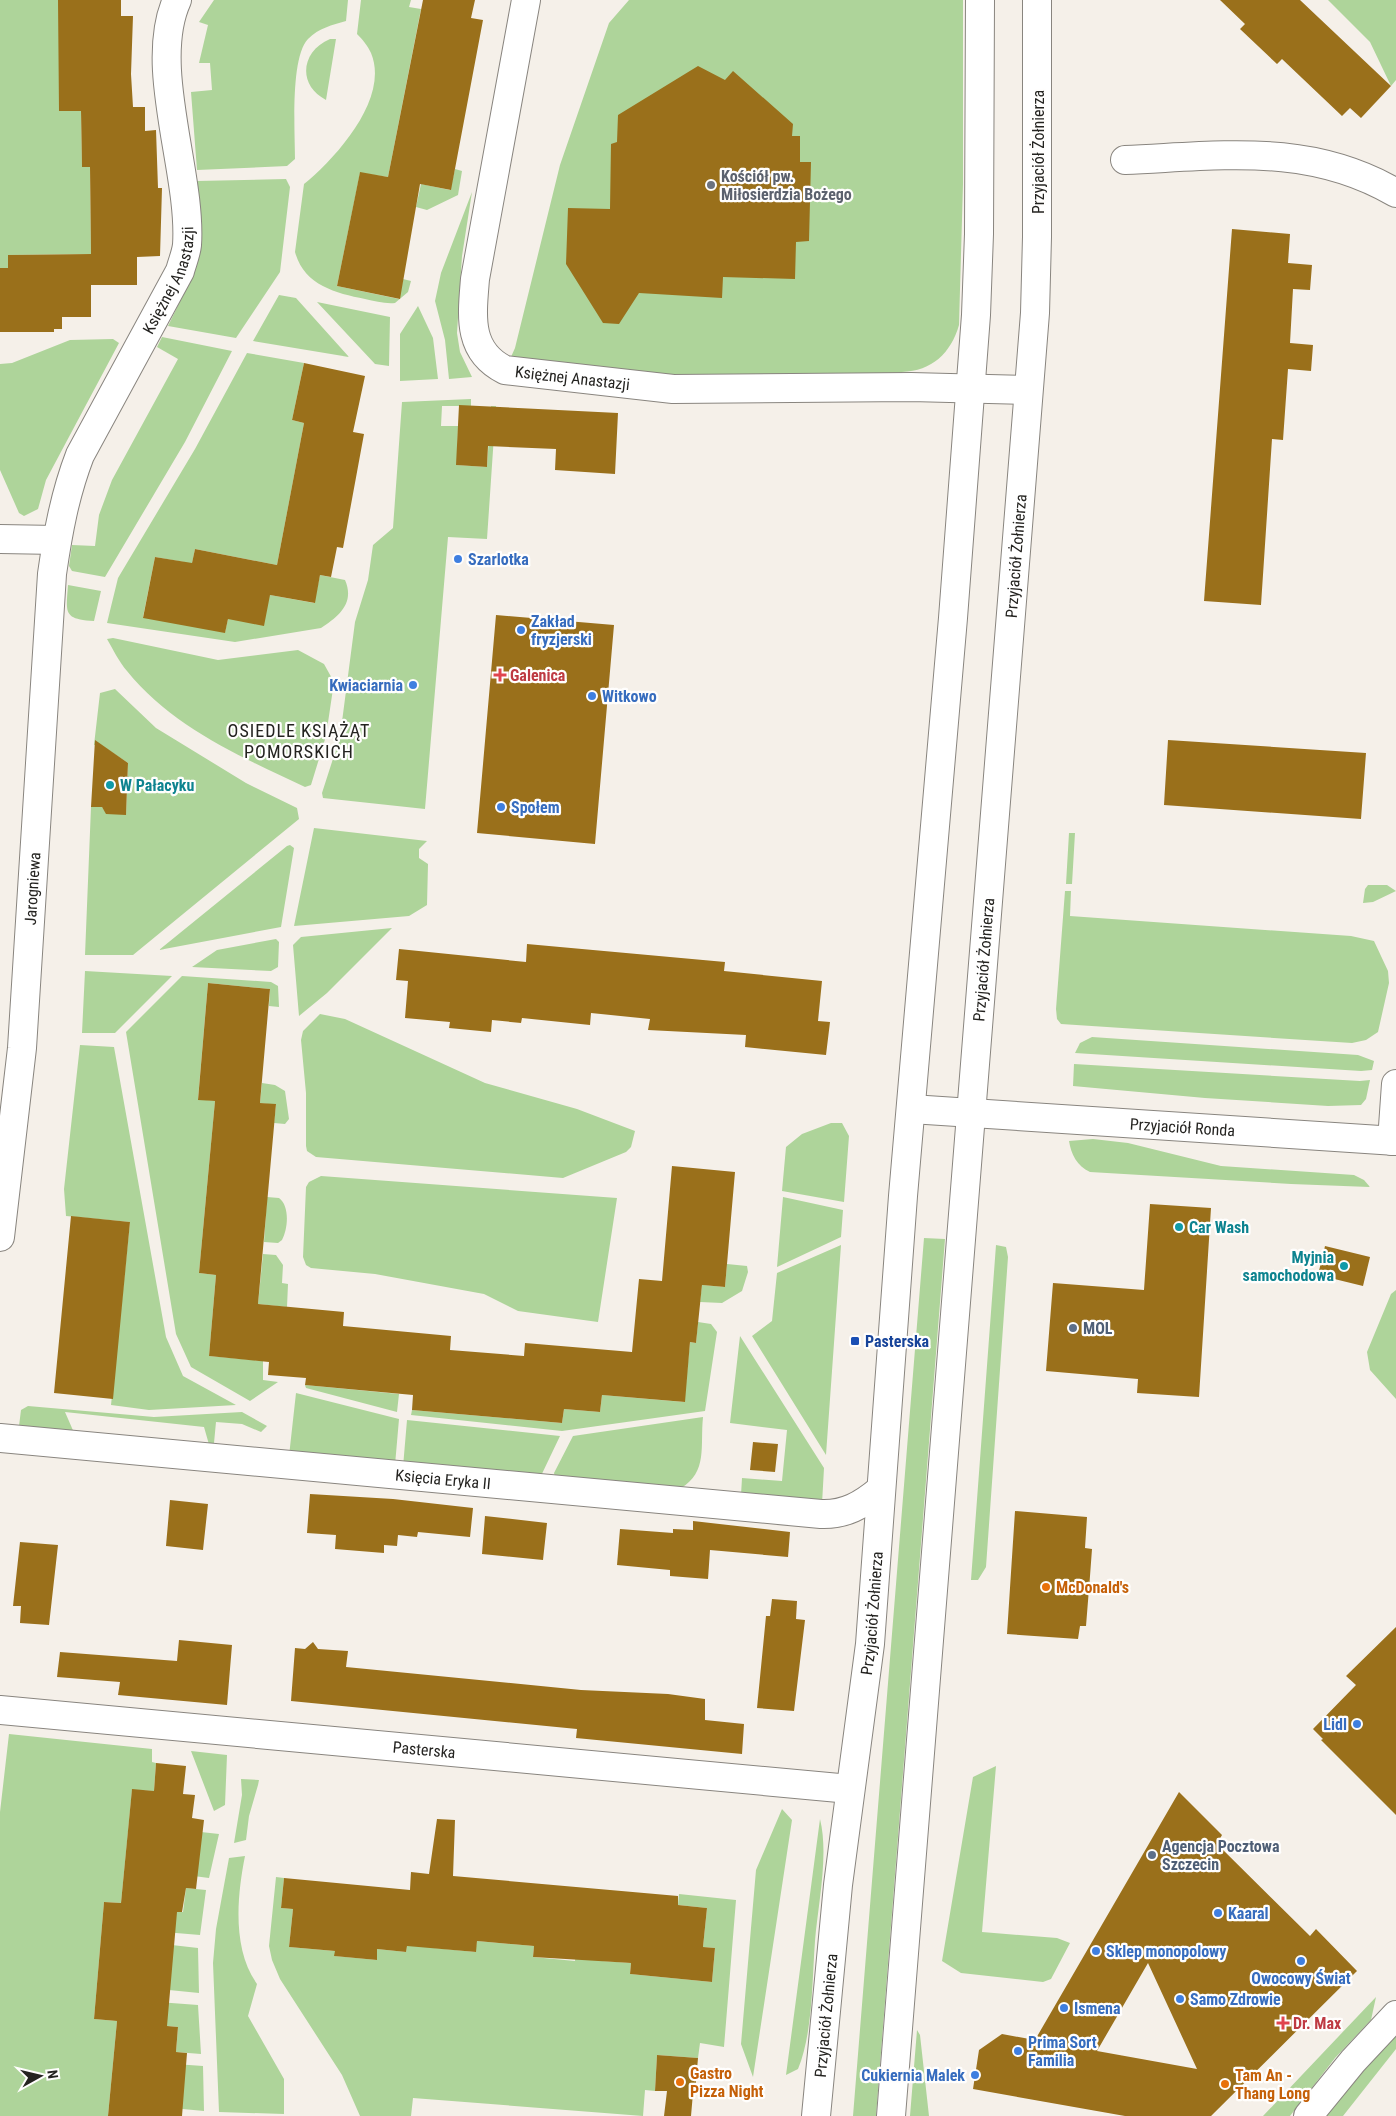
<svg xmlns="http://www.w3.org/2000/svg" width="1396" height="2116" font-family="'Roboto Condensed',sans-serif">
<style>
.green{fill:#aed49a}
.building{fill:#9a701b;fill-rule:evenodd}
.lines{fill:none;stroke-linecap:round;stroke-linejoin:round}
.minor-casing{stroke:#89857f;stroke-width:30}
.minor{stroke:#fff;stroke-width:28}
.worship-dot{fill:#6b7280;stroke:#fffefd;stroke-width:2}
.shop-dot{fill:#3f7fe0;stroke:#fffefd;stroke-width:2}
.health-dot{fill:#e0444e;stroke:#fffefd;stroke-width:2}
.culture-dot{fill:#0f9aa8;stroke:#fffefd;stroke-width:2}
.service-dot{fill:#5c6f8a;stroke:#fffefd;stroke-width:2}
.transit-dot{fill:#1a4fb4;stroke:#fffefd;stroke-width:2}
.food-dot{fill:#e8710a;stroke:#fffefd;stroke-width:2}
.labels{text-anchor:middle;stroke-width:4.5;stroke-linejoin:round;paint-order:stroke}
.street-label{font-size:16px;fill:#242320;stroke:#fffefd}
.worship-label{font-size:16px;font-weight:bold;fill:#5b616d;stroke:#fffefd;text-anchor:start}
.shop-label{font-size:16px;font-weight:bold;fill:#366cbe;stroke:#fffefd;text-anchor:start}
.health-label{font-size:16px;font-weight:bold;fill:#be3a42;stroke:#fffefd;text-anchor:start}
.culture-label{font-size:16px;font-weight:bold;fill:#0d838f;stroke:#fffefd;text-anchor:start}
.service-label{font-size:16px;font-weight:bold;fill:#4e5e75;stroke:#fffefd;text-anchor:start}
.transit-label{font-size:16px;font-weight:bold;fill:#164399;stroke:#fffefd;text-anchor:start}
.food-label{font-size:16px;font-weight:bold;fill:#c56008;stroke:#fffefd;text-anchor:start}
.neighbourhood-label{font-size:18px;letter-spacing:1px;fill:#242320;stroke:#fffefd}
</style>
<rect width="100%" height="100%" fill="#f5f0e9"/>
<path class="green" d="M 0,0 L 58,0 L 81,111 L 82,166 L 90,167 L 91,254 L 9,255 L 8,275 L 0,268 Z
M 214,0 L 348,0 L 346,21 C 332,25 319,28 308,39 C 290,58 295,132 295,159 L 287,166 L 197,170 L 191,92 L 212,90 L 210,63 L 199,63 L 208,25 L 199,22 Z
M 361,0 L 411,0 L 409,7 L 421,9 L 388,177 L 360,173 L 337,286 L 399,299 L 403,279 L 411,281 L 408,292 L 395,303 C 385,304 375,301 365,299 C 335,293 304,285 295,252 L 304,184 C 336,158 390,98 371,53 C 368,46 362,39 357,34 Z
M 629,0 L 963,0 L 963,184 L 959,325 C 951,353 932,371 902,372 L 904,387 L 505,370 L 515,348 L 560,165 L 609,23 Z
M 1328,0 L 1396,0 L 1396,80 L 1391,86 L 1370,42 Z
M 330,39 L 336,39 L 326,100 C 297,85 301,51 330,39 Z
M 455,169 L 462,171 L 458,195 L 427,210 L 416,207 L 421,184 L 450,190 Z
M 286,179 L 290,187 L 280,272 L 236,338 L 168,326 L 193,275 L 199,246 L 197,181 Z
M 472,192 L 462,256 L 457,333 L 460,352 L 472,377 L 449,379 L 445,340 L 435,301 L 441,273 Z
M 279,295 L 296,298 L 349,357 L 253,341 Z
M 317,302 L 390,317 L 389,366 L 375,364 Z
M 418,306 L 433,338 L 438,379 L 400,381 L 400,334 Z
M 162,337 L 232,351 L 185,442 L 105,577 L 72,571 L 69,566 L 72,545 L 95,546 L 99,515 L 112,480 L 178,359 L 157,347 Z
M 113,339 L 119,343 L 46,480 L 38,509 L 24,516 L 19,513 L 0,470 L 0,364 L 12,363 L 70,340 Z
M 247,353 L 304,363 L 292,420 L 304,423 L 277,565 L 195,549 L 191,568 L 184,562 L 155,557 L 143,617 L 225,632 L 228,619 L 270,595 L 314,603 L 320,575 L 345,580 C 355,603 339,616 321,628 L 235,642 L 107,623 L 118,578 L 195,449 Z
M 471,399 L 471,406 L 442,406 L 441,426 L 458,426 L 457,465 L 487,467 L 491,406 L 496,406 L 487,539 L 448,537 L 425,809 L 323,798 L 322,793 L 340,737 L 355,622 L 368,580 L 373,545 L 393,528 L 402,402 Z
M 68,585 L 101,591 L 94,621 C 63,619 66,613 68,585 Z
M 113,638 L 218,660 L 298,650 L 324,664 L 334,682 L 326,736 L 311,785 L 305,787 C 241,757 172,727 127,671 C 119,662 113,649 107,639 Z
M 115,689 L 156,728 L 246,783 L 297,808 L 299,819 L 133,955 L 85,955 L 91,807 L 102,807 L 107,814 L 126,814 L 128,763 L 101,745 L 94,745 L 100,693 Z
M 314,828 L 427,841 L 419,849 L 419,858 L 428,864 L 427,905 L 409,916 L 294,926 Z
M 1069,833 L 1075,833 L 1072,884 L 1066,884 Z
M 290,845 L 294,848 L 281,927 L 159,950 L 287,846 Z
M 1368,885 L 1387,885 L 1396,891 L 1373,902 L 1363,903 L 1365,889 Z
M 1065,891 L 1071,891 L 1070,916 L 1351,936 L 1374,941 L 1388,971 L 1389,983 L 1378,1032 L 1366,1040 L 1352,1043 L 1061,1024 L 1057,1019 L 1056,1009 Z
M 392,928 L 327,993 L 299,1016 L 293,945 L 301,937 Z
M 276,939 L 279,942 L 278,967 L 271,971 L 192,967 L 217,950 Z
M 85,971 L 172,976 L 115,1033 L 82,1033 Z
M 182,976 L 271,982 L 278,986 L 279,1007 L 269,1006 L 270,989 L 208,983 L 198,1099 L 215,1101 L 199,1273 L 216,1275 L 209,1356 L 263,1361 L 263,1380 L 278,1382 L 250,1401 L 191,1367 L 176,1334 L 126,1032 Z
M 320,1014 L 345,1019 L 485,1083 L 577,1109 L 635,1131 L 631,1147 L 626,1152 L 563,1178 L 316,1157 L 307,1151 L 306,1146 L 306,1093 L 301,1040 L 303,1031 Z
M 1092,1037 L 1358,1055 L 1374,1061 L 1372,1070 L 1361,1071 L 1075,1053 L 1080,1043 Z
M 80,1045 L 114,1047 L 166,1337 L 183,1376 L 236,1405 L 149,1410 L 111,1405 L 130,1222 L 66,1216 L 64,1189 Z
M 1074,1064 L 1360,1081 L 1370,1080 L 1366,1099 L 1361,1105 L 1328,1106 L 1205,1098 L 1073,1086 Z
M 262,1083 L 275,1085 L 285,1091 L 289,1119 L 285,1124 L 274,1123 L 276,1105 L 260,1103 Z
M 831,1123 L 842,1123 L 849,1136 L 844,1202 L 782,1191 L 786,1147 L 802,1134 Z
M 1093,1139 L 1128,1143 L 1221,1166 L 1354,1175 L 1364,1180 L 1370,1187 L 1291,1184 L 1090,1172 C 1077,1166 1071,1154 1069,1141 Z
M 321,1176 L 617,1198 L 598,1322 L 518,1311 L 484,1294 L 375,1274 L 311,1268 L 306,1265 L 303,1257 L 306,1187 L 309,1182 Z
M 267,1197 L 279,1198 C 290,1206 288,1229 282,1240 L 278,1243 L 264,1242 Z
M 783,1197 L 843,1210 L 841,1237 L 777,1267 Z
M 924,1238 L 945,1239 L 876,2116 L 853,2116 Z
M 841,1245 L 826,1455 L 752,1336 L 772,1321 L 777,1273 Z
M 996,1245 L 1006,1247 L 1008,1257 L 986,1567 L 978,1580 L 971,1580 Z
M 263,1254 L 276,1255 L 283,1265 L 282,1283 L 288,1284 L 287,1307 L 258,1304 Z
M 727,1264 L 747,1266 L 748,1272 L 742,1291 L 722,1303 L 700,1302 L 702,1285 L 725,1287 Z
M 1396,1290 L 1396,1399 L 1370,1370 L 1367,1352 L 1391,1294 Z
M 698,1322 L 711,1324 L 717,1332 L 705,1411 L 562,1431 L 411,1415 L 412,1410 L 562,1423 L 564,1409 L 600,1412 L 602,1395 L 684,1402 L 690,1342 L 696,1343 Z
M 740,1336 L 824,1468 L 822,1504 L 741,1495 L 742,1478 L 782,1481 L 787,1430 L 730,1423 Z
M 305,1385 L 399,1394 L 397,1412 L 306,1388 Z
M 296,1393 L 399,1419 L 395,1465 L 289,1456 Z
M 28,1406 L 154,1417 L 242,1412 L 267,1426 L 261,1432 L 242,1424 L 216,1422 L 214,1443 L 217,1443 L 216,1448 L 210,1448 L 204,1427 L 65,1412 L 75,1435 L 19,1426 L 21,1410 Z
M 703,1417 C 700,1446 708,1472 681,1488 L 556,1481 L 554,1473 L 573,1436 Z
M 407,1420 L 560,1436 L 539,1480 L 403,1467 Z
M 9,1734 L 152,1749 L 152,1762 L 156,1763 L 154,1791 L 132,1790 L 121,1903 L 104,1902 L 94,2019 L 117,2021 L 108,2116 L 0,2116 L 0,1812 Z
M 191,1751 L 227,1755 L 225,1805 L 214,1811 Z
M 996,1766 L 982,1932 L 1057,1938 L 1070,1943 L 1051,1979 L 1043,1982 L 961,1973 L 942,1961 L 973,1777 Z
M 241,1779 L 259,1780 L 258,1785 L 249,1816 L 246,1840 L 234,1843 L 242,1795 Z
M 782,1809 L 792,1820 L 753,2077 L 741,2044 L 756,1870 Z
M 820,1819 C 829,1855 818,1904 815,1941 C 812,1980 813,2033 798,2069 L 786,2075 Z
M 192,1831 L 219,1834 L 209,1878 L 186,1875 Z
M 245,1856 C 237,1896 232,1949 257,1984 L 248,2016 L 284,2079 L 284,2114 L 219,2112 L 213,1963 L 216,1929 L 229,1858 Z
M 276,1877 L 284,1878 L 281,1908 L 293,1909 L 289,1947 L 335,1951 L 335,1956 L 377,1960 L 377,1949 L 406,1952 L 408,1934 L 434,1948 L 475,1952 L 477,1941 L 534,1946 L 533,1957 L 575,1961 L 576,1950 L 602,1961 L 631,1963 L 630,1974 L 712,1982 L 715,1948 L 703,1947 L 707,1908 L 678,1905 L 679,1894 L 736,1900 L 724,2047 L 700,2043 L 698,2058 L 657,2055 L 655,2091 L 645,2090 L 643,2116 L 413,2098 L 411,2116 L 360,2116 L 342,2075 L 280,1979 L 272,1960 L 269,1946 Z
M 186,1888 L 206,1890 L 200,1935 L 164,1932 L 166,1911 L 183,1912 Z
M 163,1944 L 198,1948 L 199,1993 L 159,1989 Z
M 1376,1997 L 1371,2020 L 1335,2058 L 1290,2116 L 1263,2116 Z
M 158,2002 L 198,2005 L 201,2054 L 176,2052 L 178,2027 L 156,2025 Z
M 917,2030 L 920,2035 L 929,2116 L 910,2116 Z
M 1396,2033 L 1396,2049 L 1343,2116 L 1325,2116 Z
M 175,2064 L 203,2066 L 204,2111 L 172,2108 Z"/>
<path class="building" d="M 58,0 L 121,0 L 121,16 L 133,16 L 131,74 L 133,107 L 145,107 L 145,131 L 156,130 L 158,188 L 162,188 L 160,256 L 137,257 L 137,285 L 91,285 L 91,317 L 62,317 L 62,329 L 54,329 L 54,332 L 0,332 L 0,268 L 8,268 L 8,255 L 91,254 L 90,167 L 82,167 L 81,111 L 59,111 Z
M 423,0 L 475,0 L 471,18 L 483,20 L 451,190 L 420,184 L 400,299 L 337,286 L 360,172 L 388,177 Z
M 1220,0 L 1300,0 L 1391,86 L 1361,118 L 1350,108 L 1342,116 L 1282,59 L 1277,64 L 1240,29 L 1245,24 Z
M 698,66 L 725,80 L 733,71 L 793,124 L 792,136 L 800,136 L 800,162 L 811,162 L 809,241 L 796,242 L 795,279 L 723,277 L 722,298 L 639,293 L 619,324 L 603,323 L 566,264 L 568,208 L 610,209 L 611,144 L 617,142 L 618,115 Z
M 1232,229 L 1290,234 L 1288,263 L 1312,265 L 1310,290 L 1293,289 L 1290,343 L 1313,345 L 1311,371 L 1288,369 L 1283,440 L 1272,439 L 1261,605 L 1204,601 Z
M 304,363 L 365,376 L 353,432 L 364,434 L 343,548 L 337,547 L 331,577 L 320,575 L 315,603 L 270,595 L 264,626 L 228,619 L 225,633 L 143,618 L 155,557 L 192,563 L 195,549 L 277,565 L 304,423 L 292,420 Z
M 459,405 L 618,413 L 615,474 L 555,470 L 556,449 L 488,446 L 487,467 L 456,465 Z
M 496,615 L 614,625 L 595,844 L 477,833 Z
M 95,740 L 128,763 L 126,815 L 106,814 L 102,807 L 91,807 Z
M 1168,740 L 1366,753 L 1361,819 L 1164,805 Z
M 527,944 L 725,962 L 724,971 L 822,981 L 818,1021 L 830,1022 L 826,1055 L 745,1047 L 746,1035 L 648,1030 L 650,1019 L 591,1013 L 590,1025 L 522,1018 L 521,1023 L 492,1020 L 491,1032 L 449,1028 L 450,1022 L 405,1018 L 408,981 L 396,980 L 399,949 L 526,962 Z
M 208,983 L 270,989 L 260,1103 L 276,1104 L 258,1304 L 344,1312 L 343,1326 L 451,1336 L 450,1350 L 524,1356 L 525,1343 L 632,1352 L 639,1279 L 662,1281 L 672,1166 L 735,1172 L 725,1287 L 702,1285 L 696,1343 L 690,1342 L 685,1402 L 602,1395 L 600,1412 L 564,1409 L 562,1423 L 412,1410 L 413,1395 L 305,1385 L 306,1378 L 268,1375 L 269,1362 L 209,1356 L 216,1275 L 199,1273 L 215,1101 L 198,1100 Z
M 1150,1204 L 1211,1208 L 1199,1397 L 1137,1393 L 1138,1379 L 1046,1371 L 1053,1283 L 1144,1290 Z
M 71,1216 L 130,1222 L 113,1399 L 54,1393 Z
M 1325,1246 L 1370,1257 L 1363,1286 L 1318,1275 Z
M 753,1442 L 778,1444 L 775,1472 L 750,1470 Z
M 310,1494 L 393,1499 L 473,1508 L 470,1537 L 418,1532 L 417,1537 L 398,1535 L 397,1546 L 384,1545 L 384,1553 L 335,1549 L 336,1535 L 307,1533 Z
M 170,1500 L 208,1504 L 203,1550 L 166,1546 Z
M 1015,1511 L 1087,1517 L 1085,1548 L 1092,1549 L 1090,1576 L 1086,1626 L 1080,1626 L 1078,1639 L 1007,1634 Z
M 485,1516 L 547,1523 L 543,1560 L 482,1554 Z
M 693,1521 L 790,1532 L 788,1557 L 710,1550 L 708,1579 L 670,1576 L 670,1570 L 617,1565 L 620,1529 L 673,1533 L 673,1529 L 693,1530 Z
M 20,1542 L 58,1545 L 49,1625 L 20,1623 L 21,1606 L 13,1606 Z
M 772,1599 L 797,1601 L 796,1619 L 805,1620 L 794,1711 L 757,1708 L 766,1616 L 770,1616 Z
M 1396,1627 L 1396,1815 L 1321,1740 L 1323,1739 L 1313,1729 L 1356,1685 L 1346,1676 Z
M 179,1640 L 232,1645 L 227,1705 L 118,1695 L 120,1682 L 57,1677 L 60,1652 L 177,1661 Z
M 313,1642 L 318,1649 L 348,1651 L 346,1667 L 581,1690 L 668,1694 L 705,1699 L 705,1720 L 744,1724 L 742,1754 L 576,1738 L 577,1729 L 291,1701 L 295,1648 L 305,1649 Z
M 156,1763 L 186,1766 L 183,1794 L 195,1795 L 192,1818 L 204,1820 L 196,1889 L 186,1888 L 182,1912 L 177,1912 L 167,2026 L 178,2027 L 176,2052 L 187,2053 L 182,2116 L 108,2116 L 117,2021 L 94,2019 L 104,1902 L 121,1903 L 132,1789 L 154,1791 Z
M 1179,1792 L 1222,1835 L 1217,1844 L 1310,1936 L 1316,1929 L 1357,1971 L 1211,2116 L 1125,2116 L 973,2089 L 979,2050 L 1002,2034 L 1035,2040 ZM 1148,1963 L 1197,2069 L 1097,2051 Z
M 437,1819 L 455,1820 L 453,1876 L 678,1896 L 678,1905 L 707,1908 L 703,1947 L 715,1948 L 712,1982 L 630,1974 L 631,1963 L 533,1957 L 534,1946 L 477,1941 L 476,1952 L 407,1946 L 406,1952 L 377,1949 L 377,1960 L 334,1956 L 335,1951 L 289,1947 L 293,1909 L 281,1908 L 284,1878 L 410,1890 L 411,1872 L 429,1874 Z
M 657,2055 L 698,2058 L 695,2093 L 693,2093 L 691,2116 L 664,2116 L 667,2091 L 655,2091 Z"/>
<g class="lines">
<g class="minor-casing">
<g id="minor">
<path id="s1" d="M 526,0 L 475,279 C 472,316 467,351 505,370 L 673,389 L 911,387 L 1028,390"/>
<path d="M 1125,160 C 1221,156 1309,142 1396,193"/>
<path d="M 0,539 L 57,540"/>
<path id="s2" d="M 911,1109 L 1396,1141"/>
<path d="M 1392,1141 L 1396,1084"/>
<path id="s3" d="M 0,1237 L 22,1048 L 52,574 C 58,532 65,494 80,455 L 180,271 C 182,263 186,254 187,245 C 192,173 147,66 177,0"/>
<path id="s4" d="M 0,1438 L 821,1514 C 845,1515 862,1505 880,1490"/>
<path id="s5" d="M 0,1710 L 850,1789"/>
<path id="s6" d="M 816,2116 L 838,1885 L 870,1644 L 903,1196 L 953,618 L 976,315 L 979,234 L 980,0"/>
<path id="s7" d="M 891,2116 L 1035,313 L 1037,237 L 1037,0"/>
<path d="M 1308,2116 L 1353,2061 L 1396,2015"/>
</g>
</g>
<use href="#minor" class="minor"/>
</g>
<circle class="worship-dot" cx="711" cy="185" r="5"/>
<g class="shop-dot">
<circle cx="458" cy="559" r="5"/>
<circle cx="521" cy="630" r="5"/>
<circle cx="413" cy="685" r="5"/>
<circle cx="592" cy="696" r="5"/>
<circle cx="501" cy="807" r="5"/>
<circle cx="1357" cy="1724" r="5"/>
<circle cx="1218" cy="1913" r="5"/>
<circle cx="1096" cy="1951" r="5"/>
<circle cx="1301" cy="1961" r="5"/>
<circle cx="1180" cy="1999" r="5"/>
<circle cx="1064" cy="2008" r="5"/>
<circle cx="1018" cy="2051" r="5"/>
<circle cx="975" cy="2075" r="5"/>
</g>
<g class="health-dot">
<path d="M497.5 667.5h5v5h5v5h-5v5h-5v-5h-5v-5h5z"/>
<path d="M1280.5 2015.5h5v5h5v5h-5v5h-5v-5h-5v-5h5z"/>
</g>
<g class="culture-dot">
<circle cx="110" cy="785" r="5"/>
<circle cx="1179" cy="1227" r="5"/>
<circle cx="1344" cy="1266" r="5"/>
</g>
<g class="service-dot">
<circle cx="1073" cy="1328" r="5"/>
<circle cx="1152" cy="1855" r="5"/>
</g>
<rect class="transit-dot" x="850" y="1336" width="10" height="10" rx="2.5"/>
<g class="food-dot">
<circle cx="1046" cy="1587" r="5"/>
<circle cx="680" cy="2082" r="5"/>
<circle cx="1225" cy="2084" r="5"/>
</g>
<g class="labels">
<g class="street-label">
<text transform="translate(1038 152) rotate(-90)" y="6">Przyjaciół Żołnierza</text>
<text dy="6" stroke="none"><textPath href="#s3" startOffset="985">Księżnej Anastazji</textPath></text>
<text dy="6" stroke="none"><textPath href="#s1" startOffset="455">Księżnej Anastazji</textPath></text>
<text dy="6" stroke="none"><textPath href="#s7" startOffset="1565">Przyjaciół Żołnierza</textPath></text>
<text dy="6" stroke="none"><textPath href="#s3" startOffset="350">Jarogniewa</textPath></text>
<text dy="6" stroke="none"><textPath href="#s7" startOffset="1160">Przyjaciół Żołnierza</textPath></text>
<text dy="6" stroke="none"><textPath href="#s2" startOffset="272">Przyjaciół Ronda</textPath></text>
<text dy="6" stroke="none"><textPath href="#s4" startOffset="445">Księcia Eryka II</textPath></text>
<text dy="6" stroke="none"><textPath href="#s6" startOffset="506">Przyjaciół Żołnierza</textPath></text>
<text dy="6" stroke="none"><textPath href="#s5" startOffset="426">Pasterska</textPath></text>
<text dy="6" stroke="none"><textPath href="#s6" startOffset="101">Przyjaciół Żołnierza</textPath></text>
</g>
<g class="worship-label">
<text x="721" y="182">Kościół pw.<tspan x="721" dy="18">Miłosierdzia Bożego</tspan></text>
</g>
<g class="shop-label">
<text x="468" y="565">Szarlotka</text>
<text x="531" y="627">Zakład<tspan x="531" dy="18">fryzjerski</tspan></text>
<text x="403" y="691" text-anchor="end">Kwiaciarnia</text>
<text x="602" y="702">Witkowo</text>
<text x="511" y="813">Społem</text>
<text x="1347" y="1730" text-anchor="end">Lidl</text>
<text x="1228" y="1919">Kaaral</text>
<text x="1106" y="1957">Sklep monopolowy</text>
<text x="1301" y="1984" text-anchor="middle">Owocowy Świat</text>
<text x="1190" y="2005">Samo Zdrowie</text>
<text x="1074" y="2014">Ismena</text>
<text x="1028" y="2048">Prima Sort<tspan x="1028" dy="18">Familia</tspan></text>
<text x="965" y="2081" text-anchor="end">Cukiernia Malek</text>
</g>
<g class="health-label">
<text x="510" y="681">Galenica</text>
<text x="1293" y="2029">Dr. Max</text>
</g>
<g class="culture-label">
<text x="120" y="791">W Pałacyku</text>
<text x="1189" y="1233">Car Wash</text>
<text x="1334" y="1263" text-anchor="end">Myjnia<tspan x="1334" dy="18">samochodowa</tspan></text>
</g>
<g class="service-label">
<text x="1083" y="1334">MOL</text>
<text x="1162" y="1852">Agencja Pocztowa<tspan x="1162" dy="18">Szczecin</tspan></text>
</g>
<g class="transit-label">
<text x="865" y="1347">Pasterska</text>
</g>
<g class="food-label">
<text x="1056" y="1593">McDonald's</text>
<text x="690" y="2079">Gastro<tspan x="690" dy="18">Pizza Night</tspan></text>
<text x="1235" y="2081">Tam An -<tspan x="1235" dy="18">Thang Long</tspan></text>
</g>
<g class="neighbourhood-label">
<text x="299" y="737">OSIEDLE KSIĄŻĄT<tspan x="299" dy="21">POMORSKICH</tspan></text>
</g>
</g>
<g transform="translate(40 2076) rotate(82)" stroke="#fffefd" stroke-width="4" paint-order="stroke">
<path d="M0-4L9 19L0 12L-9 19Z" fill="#242320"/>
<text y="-8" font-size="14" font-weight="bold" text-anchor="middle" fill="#242320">N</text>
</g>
</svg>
